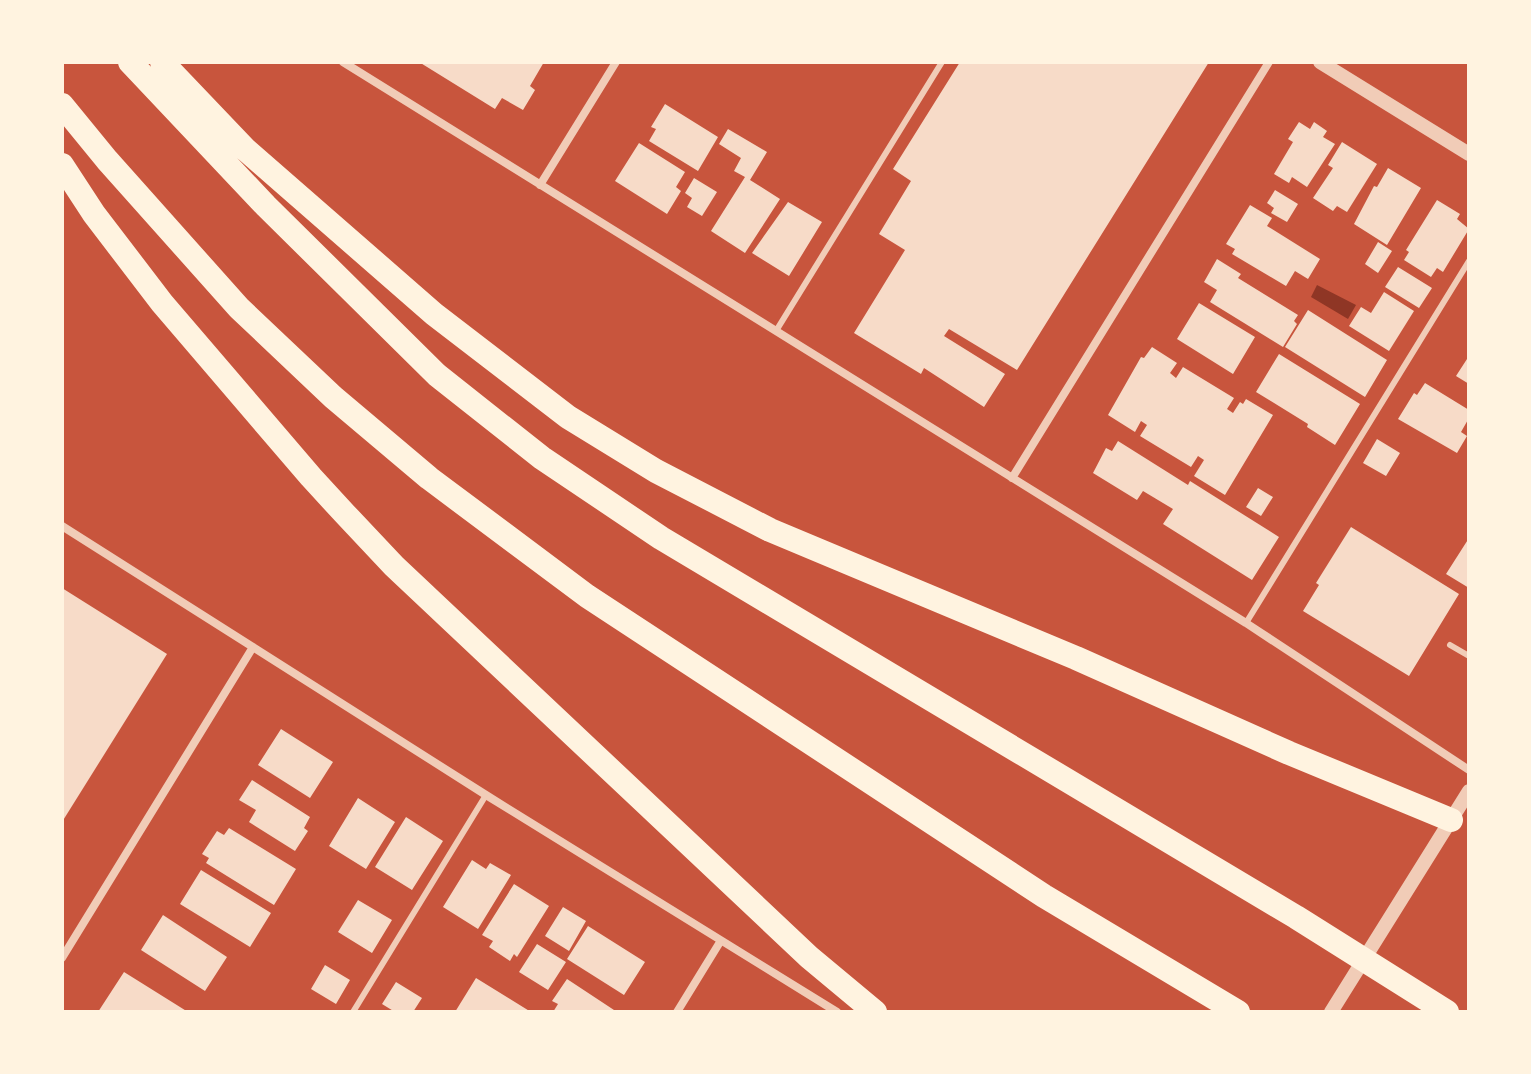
<svg xmlns="http://www.w3.org/2000/svg" width="1531" height="1074" font-family="'Source Serif 4',serif">
<style>
.water{fill:#8f3625}
.building{fill:#f7dbc8}
.lines{fill:none;stroke-linecap:round;stroke-linejoin:round}
.service{stroke:#f1ccb7;stroke-width:6}
.minor{stroke:#f1ccb7;stroke-width:8}
.tertiary{stroke:#f1ccb7;stroke-width:14}
.motorway{stroke:#fff3e0;stroke-width:24}
</style>
<rect width="100%" height="100%" fill="#c8553d"/>
<path class="water" d="M 1317,285 L 1356,305 L 1348,319 L 1311,297 Z"/>
<path class="building" d="M 419,62 L 544,62 L 530,86 L 535,90 L 523,110 L 502,98 L 495,109 Z
M 960,62 L 1209,62 L 1017,370 L 949,329 L 944,336 L 1005,374 L 984,407 L 924,368 L 921,374 L 854,333 L 905,250 L 879,234 L 911,181 L 893,169 Z
M 665,104 L 718,137 L 698,171 L 649,141 L 656,129 L 651,127 Z
M 1299,122 L 1310,129 L 1314,122 L 1327,131 L 1323,137 L 1335,144 L 1307,187 L 1292,177 L 1289,183 L 1274,174 L 1293,142 L 1288,139 Z
M 728,129 L 767,152 L 750,180 L 780,199 L 745,253 L 711,231 L 745,177 L 734,171 L 741,158 L 719,144 Z
M 1342,142 L 1377,164 L 1347,212 L 1337,206 L 1333,211 L 1313,198 L 1333,168 L 1328,165 Z
M 639,143 L 685,172 L 676,187 L 681,191 L 667,214 L 615,181 Z
M 1388,168 L 1421,188 L 1387,245 L 1354,224 L 1374,186 L 1377,187 Z
M 694,178 L 717,192 L 702,216 L 687,207 L 692,198 L 685,193 Z
M 1275,190 L 1298,204 L 1287,222 L 1271,213 L 1274,208 L 1267,203 Z
M 1437,200 L 1460,214 L 1457,219 L 1469,229 L 1443,272 L 1437,268 L 1431,277 L 1404,260 L 1409,252 L 1406,250 Z
M 788,202 L 822,222 L 789,276 L 752,253 Z
M 1250,205 L 1272,218 L 1267,226 L 1320,259 L 1308,279 L 1295,271 L 1286,286 L 1232,254 L 1235,249 L 1226,244 Z
M 1378,242 L 1392,251 L 1378,273 L 1365,264 Z
M 1217,259 L 1241,274 L 1238,278 L 1298,315 L 1294,321 L 1297,324 L 1283,347 L 1210,302 L 1217,290 L 1204,282 Z
M 1398,267 L 1432,288 L 1419,308 L 1385,287 Z
M 1384,292 L 1414,311 L 1389,351 L 1349,326 L 1361,307 L 1371,313 Z
M 1199,303 L 1255,337 L 1233,374 L 1177,339 Z
M 1308,310 L 1387,360 L 1365,397 L 1285,347 Z
M 1152,347 L 1177,363 L 1170,373 L 1176,378 L 1183,367 L 1234,398 L 1227,409 L 1233,413 L 1240,402 L 1243,404 L 1246,399 L 1273,415 L 1225,495 L 1194,476 L 1204,460 L 1198,456 L 1191,467 L 1140,436 L 1147,425 L 1141,421 L 1135,432 L 1108,415 L 1141,357 L 1144,358 Z
M 1279,354 L 1360,404 L 1335,445 L 1307,427 L 1308,424 L 1256,392 Z
M 1467,359 L 1469,361 L 1469,384 L 1456,376 Z
M 1425,383 L 1469,410 L 1469,418 L 1461,432 L 1467,436 L 1457,453 L 1398,419 L 1414,393 L 1417,395 Z
M 1377,439 L 1400,453 L 1386,476 L 1363,463 Z
M 1118,441 L 1188,485 L 1190,481 L 1279,537 L 1252,580 L 1163,524 L 1173,509 L 1143,491 L 1137,500 L 1093,473 L 1106,448 L 1112,451 Z
M 1258,488 L 1273,497 L 1261,516 L 1246,507 Z
M 1351,527 L 1459,594 L 1409,676 L 1303,611 L 1319,585 L 1316,583 Z
M 1469,538 L 1469,588 L 1446,574 Z
M 62,588 L 167,654 L 62,822 Z
M 281,729 L 333,762 L 310,798 L 258,765 Z
M 252,780 L 310,817 L 304,828 L 308,831 L 295,851 L 249,822 L 256,810 L 239,800 Z
M 358,798 L 395,822 L 366,869 L 329,846 Z
M 406,817 L 443,841 L 412,890 L 375,867 Z
M 229,828 L 296,869 L 274,905 L 206,863 L 209,858 L 202,854 L 217,831 L 224,835 Z
M 472,860 L 486,869 L 490,863 L 511,875 L 478,929 L 443,907 Z
M 201,870 L 271,913 L 250,947 L 180,904 Z
M 514,884 L 549,906 L 517,957 L 514,954 L 510,961 L 489,947 L 493,941 L 482,935 Z
M 358,900 L 392,920 L 372,953 L 338,932 Z
M 563,907 L 586,921 L 569,951 L 545,936 Z
M 163,915 L 227,957 L 205,991 L 141,950 Z
M 588,926 L 645,962 L 624,995 L 567,959 Z
M 537,944 L 566,962 L 548,990 L 519,972 Z
M 325,965 L 350,980 L 336,1004 L 311,989 Z
M 124,972 L 188,1012 L 98,1012 Z
M 476,978 L 531,1012 L 455,1012 Z
M 567,979 L 614,1010 L 612,1012 L 553,1012 L 558,1004 L 552,1001 Z
M 396,982 L 422,998 L 413,1012 L 395,1012 L 382,1004 Z"/>
<g class="lines">
<path class="service" d="M 776,331 L 942,62
M 1246,623 L 1469,261
M 1450,645 L 1469,656
M 353,1012 L 486,795"/>
<path class="minor" d="M 343,62 L 1246,623 L 1469,770
M 540,185 L 616,62
M 1012,478 L 1269,62
M 62,526 L 486,795 L 837,1012
M 62,958 L 253,647
M 677,1012 L 720,942"/>
<path class="tertiary" d="M 1320,62 L 1469,154
M 1331,1012 L 1469,791"/>
<path class="motorway" d="M 130,62 L 266,206 L 437,375 L 542,458 L 661,538 L 1296,917 L 1447,1012
M 162,62 L 245,149 L 434,314 L 568,417 L 656,471 L 770,530 L 1076,658 L 1289,753 L 1451,820
M 62,105 L 107,160 L 239,308 L 333,397 L 429,478 L 587,596 L 1044,896 L 1238,1012
M 62,165 L 94,214 L 162,303 L 311,477 L 345,514 L 394,566 L 809,957 L 875,1012"/>
</g>
<rect width="1531" height="1074" fill="none" stroke="#fff3e0" stroke-width="128"/>
</svg>
